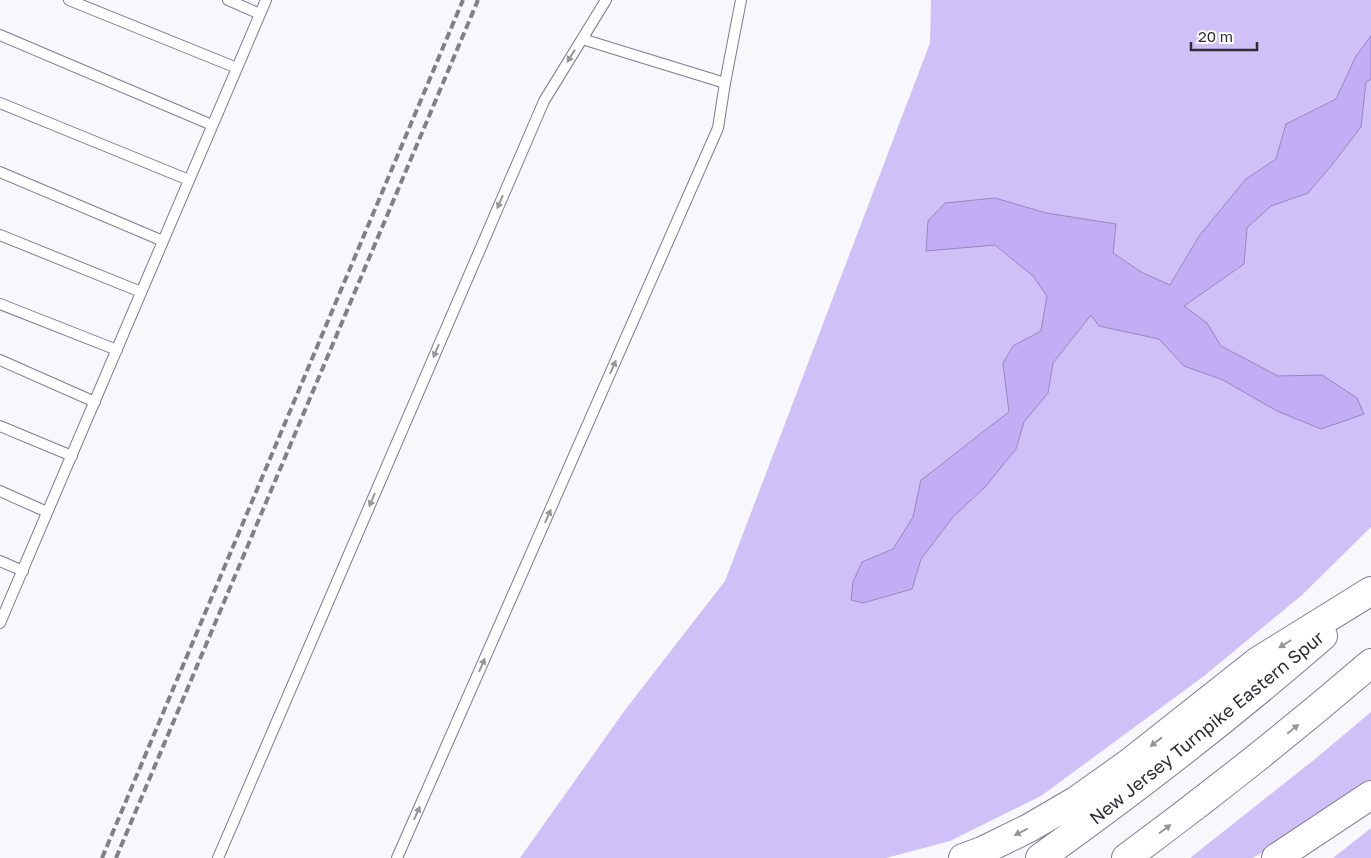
<svg xmlns="http://www.w3.org/2000/svg" width="1371" height="858" font-family="'Golos Text',sans-serif">
<style>
.green{fill:#cfc0f7}
.water{fill:#c3aef6;stroke:#9687bc}
.lines{fill:none;stroke-linecap:round;stroke-linejoin:round}
.service-casing{stroke:#7f7a90;stroke-width:12}
.motorway-casing{stroke:#7f7a90;stroke-width:30}
.service{stroke:#fff;stroke-width:10}
.motorway{stroke:#fff;stroke-width:28}
.rail{stroke:#817f87;stroke-width:4;stroke-dasharray:8 4;stroke-linecap:butt}
.oneway{fill:#96959a}
.labels{text-anchor:middle;stroke-width:4;stroke-linejoin:round;paint-order:stroke}
.street-label{font-size:18px;fill:#2e2b35;stroke:#fff}
</style>
<rect width="100%" height="100%" fill="#f8f7fc"/>
<path class="green" d="M 931,0 L 1371,0 L 1371,527 L 1302,595 L 1204,676 L 1041,796 L 950,841 L 886,858 L 520,858 L 625,710 L 725,581 L 930,43 Z
M 1371,712 L 1371,780 L 1365,786 L 1265,851 L 1252,858 L 1190,858 L 1315,759 Z
M 1371,828 L 1371,858 L 1333,858 Z"/>
<path class="water" d="M 1371,36 L 1371,79 L 1366,82 L 1361,127 L 1331,166 L 1308,193 L 1271,206 L 1247,228 L 1244,264 L 1184,306 L 1207,323 L 1221,346 L 1278,376 L 1322,375 L 1357,398 L 1364,414 L 1321,429 L 1277,411 L 1223,380 L 1184,366 L 1159,339 L 1099,326 L 1091,315 L 1053,363 L 1048,393 L 1024,422 L 1016,449 L 985,487 L 953,517 L 921,559 L 912,589 L 863,603 L 851,600 L 853,582 L 862,562 L 893,549 L 913,517 L 921,480 C 951,458 979,434 1009,412 L 1003,363 L 1013,346 L 1041,331 L 1047,296 L 1033,276 L 995,245 L 926,251 L 928,221 L 945,203 L 995,198 L 1046,213 L 1116,224 L 1113,253 L 1141,272 L 1170,285 L 1199,236 L 1246,179 L 1276,159 L 1286,124 L 1336,99 L 1356,56 Z"/>
<g class="lines">
<g class="service-casing">
<path id="service" d="M 69,0 L 237,68
M 228,0 L 260,14
M 0,35 L 212,125
M 582,39 L 725,83
M 0,103 L 189,180
M 0,172 L 163,241
M 0,235 L 141,292
M 0,304 L 117,350
M 0,360 L 95,402
M 0,426 L 72,456
M 0,491 L 47,512
M 0,561 L 23,571
M 0,623 L 266,0
M 218,858 L 544,101 L 606,0
M 397,858 L 718,128 L 725,83 L 741,0"/>
</g>
<g class="motorway-casing">
<path id="motorway" d="M 963,858 L 982,851 L 1029,828 L 1077,800 L 1129,763 L 1258,661 L 1371,591
M 1040,858 C 1138,788 1232,715 1323,636
M 1126,858 C 1210,796 1292,731 1371,663
M 1276,858 L 1371,795"/>
</g>
<use href="#service" class="service"/>
<use href="#motorway" class="motorway"/>
<path class="rail" d="M 102,858 L 463,0
M 116,858 L 478,0"/>
</g>
<defs><path id="oneway-solid" d="M-6-.8H1V-3.2L6.5 0L1 3.2V.8H-6Z" transform="scale(1.25)"/></defs>
<g class="oneway">
<use href="#oneway-solid" transform="translate(571 56) rotate(122)"/>
<use href="#oneway-solid" transform="translate(500 202) rotate(113)"/>
<use href="#oneway-solid" transform="translate(436 351) rotate(113)"/>
<use href="#oneway-solid" transform="translate(613 367) rotate(-66)"/>
<use href="#oneway-solid" transform="translate(372 500) rotate(113)"/>
<use href="#oneway-solid" transform="translate(548 516) rotate(-66)"/>
<use href="#oneway-solid" transform="translate(1285 644) rotate(148)"/>
<use href="#oneway-solid" transform="translate(482 665) rotate(-66)"/>
<use href="#oneway-solid" transform="translate(1293 729) rotate(-39)"/>
<use href="#oneway-solid" transform="translate(1156 742) rotate(142)"/>
<use href="#oneway-solid" transform="translate(417 813) rotate(-66)"/>
<use href="#oneway-solid" transform="translate(1165 829) rotate(-37)"/>
<use href="#oneway-solid" transform="translate(1021 832) rotate(153)"/>
</g>
<g class="labels">
<g class="street-label">
<text transform="translate(1207 728) rotate(-39)" y="6">New Jersey Turnpike Eastern Spur</text>
</g>
</g>
<path d="M1191 42v8h66v-8" fill="none" stroke="#2e2b35" stroke-width="2.5"/>
<text x="1198" y="42" font-size="15" fill="#2e2b35" stroke="#ffffff" stroke-width="4" paint-order="stroke">20 m</text>
</svg>
